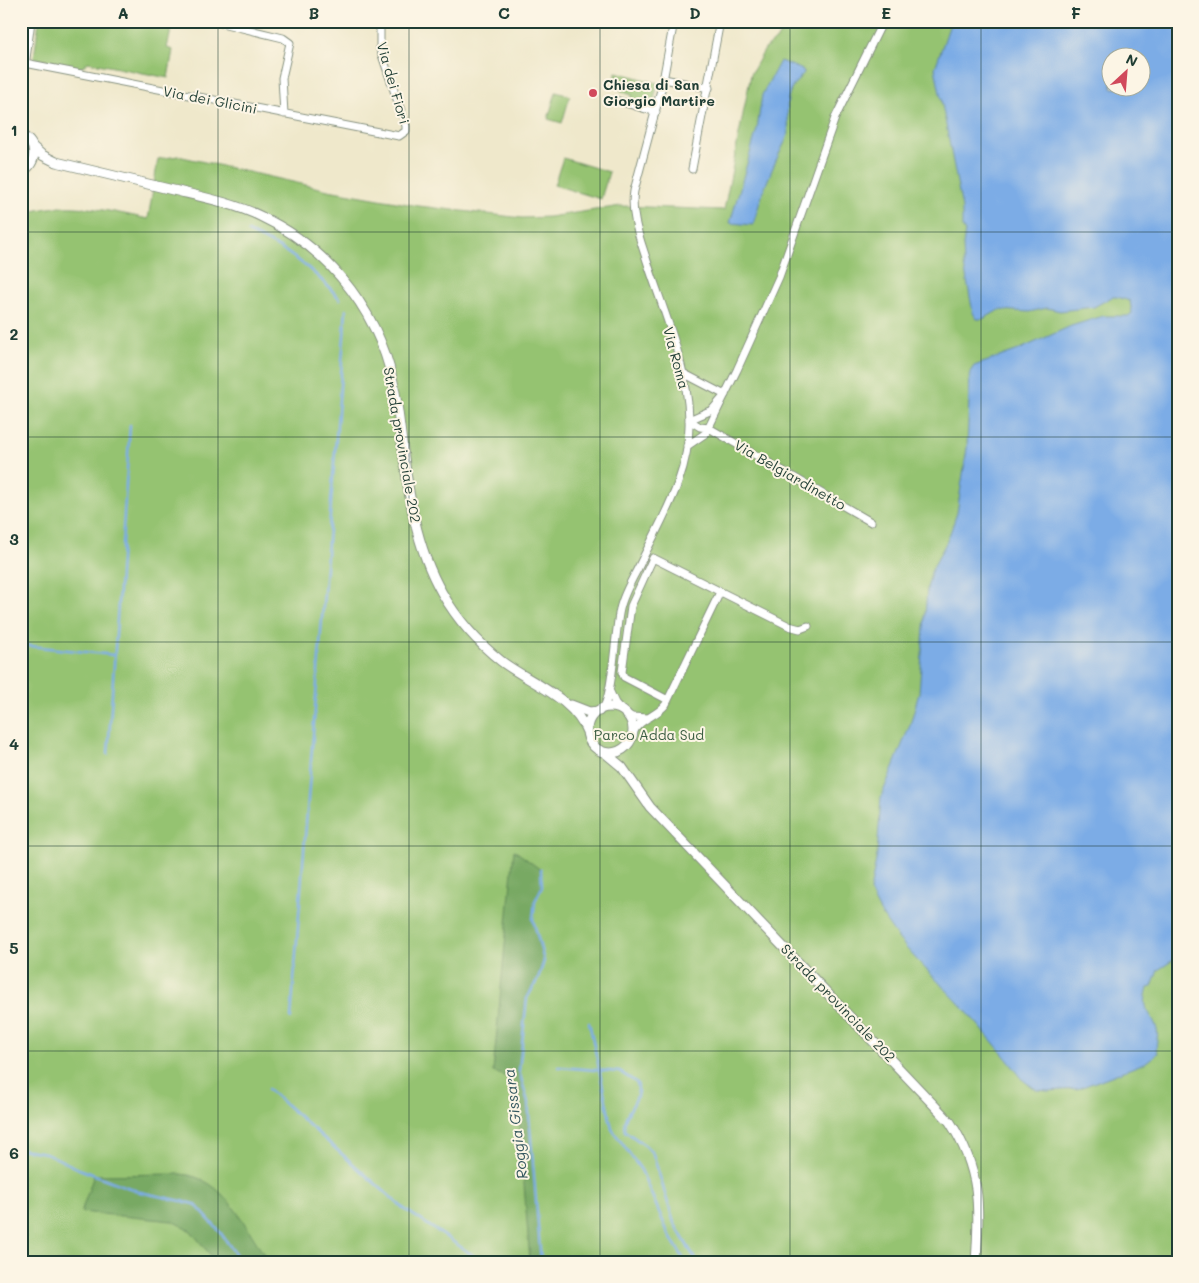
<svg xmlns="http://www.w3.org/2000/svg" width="1199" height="1283" font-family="Mali,sans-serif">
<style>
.green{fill:#95c371;stroke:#5a8052;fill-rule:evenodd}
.forest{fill:#78a963;stroke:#4c734c}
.water{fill:#7bace6;stroke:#4d748d;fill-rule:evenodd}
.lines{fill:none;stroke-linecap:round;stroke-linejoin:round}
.stream{stroke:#7bace6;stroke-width:2.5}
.minor-casing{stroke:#879280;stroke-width:9}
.tertiary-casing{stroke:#879280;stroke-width:11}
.minor{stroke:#fff;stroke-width:7}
.tertiary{stroke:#fff;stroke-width:9}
.grid{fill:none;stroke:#1f3d34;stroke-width:1;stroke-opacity:0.55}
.poi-dot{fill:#d1495b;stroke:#fcf5e5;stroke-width:2}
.labels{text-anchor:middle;stroke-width:4;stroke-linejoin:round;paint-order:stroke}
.street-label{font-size:14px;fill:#1f3d34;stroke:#fcf5e5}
.poi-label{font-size:14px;font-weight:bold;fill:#1f3d34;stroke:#fcf5e5;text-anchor:start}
.park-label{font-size:14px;fill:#3c5e43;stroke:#fcf5e5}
.water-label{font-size:15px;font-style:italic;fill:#365960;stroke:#fcf5e5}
.neatline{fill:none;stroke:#1f3d34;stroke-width:2}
.grid-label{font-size:16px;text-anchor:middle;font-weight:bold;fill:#1f3d34}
</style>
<rect width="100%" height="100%" fill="#fcf5e5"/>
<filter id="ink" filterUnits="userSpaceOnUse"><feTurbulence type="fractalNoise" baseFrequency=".02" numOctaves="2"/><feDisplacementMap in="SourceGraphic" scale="10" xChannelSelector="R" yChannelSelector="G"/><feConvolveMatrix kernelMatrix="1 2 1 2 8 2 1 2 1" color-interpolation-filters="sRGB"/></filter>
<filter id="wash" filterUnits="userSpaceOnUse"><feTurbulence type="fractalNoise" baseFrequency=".0096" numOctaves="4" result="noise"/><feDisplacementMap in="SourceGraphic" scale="20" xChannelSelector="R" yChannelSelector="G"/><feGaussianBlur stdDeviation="1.12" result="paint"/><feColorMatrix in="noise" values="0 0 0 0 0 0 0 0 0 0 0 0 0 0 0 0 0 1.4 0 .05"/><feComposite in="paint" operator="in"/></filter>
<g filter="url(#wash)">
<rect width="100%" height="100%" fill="#efe8cb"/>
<path class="green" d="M 39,21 L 173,21 L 167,48 L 173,50 L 168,78 L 88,62 L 81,68 L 34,58 Z
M 787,21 L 1178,21 L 1178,1262 L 21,1262 L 21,215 C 63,199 105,210 148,219 L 158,159 L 178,156 L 328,190 L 419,206 L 522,218 L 549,217 L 621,206 L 724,210 L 751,74 L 765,49 L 777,39 ZM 1112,58 L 1142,58 L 1142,88 L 1112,88 Z
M 616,72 L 658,83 L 653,104 L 649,105 L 631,100 L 632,95 L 623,92 L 616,86 Z
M 556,92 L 570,96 L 562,123 L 548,119 Z
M 563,158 L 609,172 L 601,199 L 554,185 Z"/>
<path class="forest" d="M 514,850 L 541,870 L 542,887 L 535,901 L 533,919 L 544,961 L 538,979 L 527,998 L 519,1071 L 528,1102 L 541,1262 L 530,1262 L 517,1093 C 512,1079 507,1076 493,1072 Z
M 180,1174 C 226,1177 245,1228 269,1262 L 216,1262 L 191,1231 L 172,1221 L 81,1212 L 94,1175 Z"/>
<path class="water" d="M 951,21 L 1178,21 L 1178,957 L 1158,970 L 1152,987 L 1148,988 C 1140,1012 1153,1012 1157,1030 C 1159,1038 1154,1046 1158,1053 L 1145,1063 L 1077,1089 L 1048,1091 L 1037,1090 L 1024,1081 C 1003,1053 979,1025 955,999 C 922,964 889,937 870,891 L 877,855 L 881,797 L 910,725 L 919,693 L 927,589 L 931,572 L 948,539 L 957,513 L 967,448 L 970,372 L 974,366 L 1016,351 L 1071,326 L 1103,316 L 1128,316 L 1132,313 L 1130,301 L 1117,297 L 1112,297 L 1094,307 L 1060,311 L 1047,308 L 1029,312 L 999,310 L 983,319 L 977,319 L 973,313 L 964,265 L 963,245 L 965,232 L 962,227 L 962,208 L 935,68 ZM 1112,58 L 1142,58 L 1142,88 L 1112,88 Z
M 780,61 L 803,70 L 804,73 C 799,79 793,85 790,92 C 783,108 793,127 785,142 C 771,169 761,196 753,225 L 730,223 L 757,129 L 762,95 Z"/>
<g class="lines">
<path class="stream" d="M 248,232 C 287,249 311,267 340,299
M 21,645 L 114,655
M 108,754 L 130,425
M 541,870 L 542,887 L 535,901 L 533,919 L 544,961 L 538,979 L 527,998 L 519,1071 L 528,1102 L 541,1262
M 291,1018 L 346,310
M 589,1022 L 612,1129 L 641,1170 L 669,1235 L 686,1262
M 559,1067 L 620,1072 L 637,1083 C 643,1102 620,1113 625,1131 L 646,1146 L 653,1154 L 674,1223 L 697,1262
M 268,1089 L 403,1208 L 483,1262
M 21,1149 L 46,1153 L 79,1169 L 140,1192 L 195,1204 L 220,1232 L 241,1262"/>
</g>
</g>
<g filter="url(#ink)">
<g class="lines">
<g class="minor-casing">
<path id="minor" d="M 213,21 L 283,38 L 290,43 L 282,78 L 284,114
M 25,63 L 399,136 L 406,131 L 406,126 L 380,49 L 380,21
M 664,79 L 709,88
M 21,96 L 31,21
M 615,100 L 656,112
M 692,169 L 720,21
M 681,372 L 725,395 L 712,410 L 689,420
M 689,420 L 700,427 L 709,428 L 871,522
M 687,446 L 706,433 L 737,370 L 779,277 L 835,118 L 883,21
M 610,692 L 615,703 L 622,711
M 668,700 L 624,677 L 622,672 L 631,606 L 653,558 L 789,626 L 800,629 L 808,626
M 602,709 C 613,700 615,628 620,609 C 623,595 631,581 638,568 C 661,520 691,474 689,419 C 688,367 663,310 647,261 C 640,239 630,214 634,191 L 662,86 L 674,21
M 626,714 L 632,717 L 648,718
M 633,733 C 639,718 657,717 666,704 L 720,592"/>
</g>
<g class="tertiary-casing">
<path id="tertiary" d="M 21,135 C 38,143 38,164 21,172
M 33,147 L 42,155 L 56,162 C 95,171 134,181 173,190 C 202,197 233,203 260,216 C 333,250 384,318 396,398 C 406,463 408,534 442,593 C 457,619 477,642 501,661 C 530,683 574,697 588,734
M 571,705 L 589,712 L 599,711
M587 730a23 23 0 1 1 46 0a23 23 0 1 1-46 0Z
M 604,752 L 622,767 L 650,807 L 950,1122 C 981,1170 980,1207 976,1262"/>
</g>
<use href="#minor" class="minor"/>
<use href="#tertiary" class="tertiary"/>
</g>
</g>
<path class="grid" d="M 218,21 L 218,1262M 409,21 L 409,1262M 600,21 L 600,1262M 790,21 L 790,1262M 981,21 L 981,1262M 21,232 L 1178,232M 21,437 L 1178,437M 21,642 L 1178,642M 21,846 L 1178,846M 21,1051 L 1178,1051"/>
<circle class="poi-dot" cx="593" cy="93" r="5"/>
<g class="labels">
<g class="street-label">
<text transform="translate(393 83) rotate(74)" y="5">Via dei Fiori</text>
<text transform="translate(210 100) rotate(11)" y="5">Via dei Glicini</text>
<text transform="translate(676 358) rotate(75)" y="5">Via Roma</text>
<text transform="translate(402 445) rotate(80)" y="5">Strada provinciale 202</text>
<text transform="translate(790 475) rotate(30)" y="5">Via Belgiardinetto</text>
<text transform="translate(838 1003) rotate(46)" y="5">Strada provinciale 202</text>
</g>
<g class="poi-label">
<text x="603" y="90">Chiesa di San<tspan x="603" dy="16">Giorgio Martire</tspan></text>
</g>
<g class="park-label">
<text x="649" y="740">Parco Adda Sud</text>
</g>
<g class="water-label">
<text transform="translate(516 1124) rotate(-97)" y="5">Roggia Gissara</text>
</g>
</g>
<rect width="1199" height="1283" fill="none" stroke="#fcf5e5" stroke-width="55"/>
<g transform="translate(1126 72) rotate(26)"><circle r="24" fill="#fcf5e5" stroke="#a4ab9e"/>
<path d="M0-4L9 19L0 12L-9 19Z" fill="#d1495b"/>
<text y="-8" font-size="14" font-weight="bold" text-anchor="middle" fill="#1f3d34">N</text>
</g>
<rect x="28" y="28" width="1144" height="1228" class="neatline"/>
<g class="grid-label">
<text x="123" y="19">A</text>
<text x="314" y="19">B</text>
<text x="504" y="19">C</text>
<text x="695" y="19">D</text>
<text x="886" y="19">E</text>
<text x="1076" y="19">F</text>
<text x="14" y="136">1</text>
<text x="14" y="340">2</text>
<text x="14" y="545">3</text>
<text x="14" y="750">4</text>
<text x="14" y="954">5</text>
<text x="14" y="1159">6</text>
</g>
</svg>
